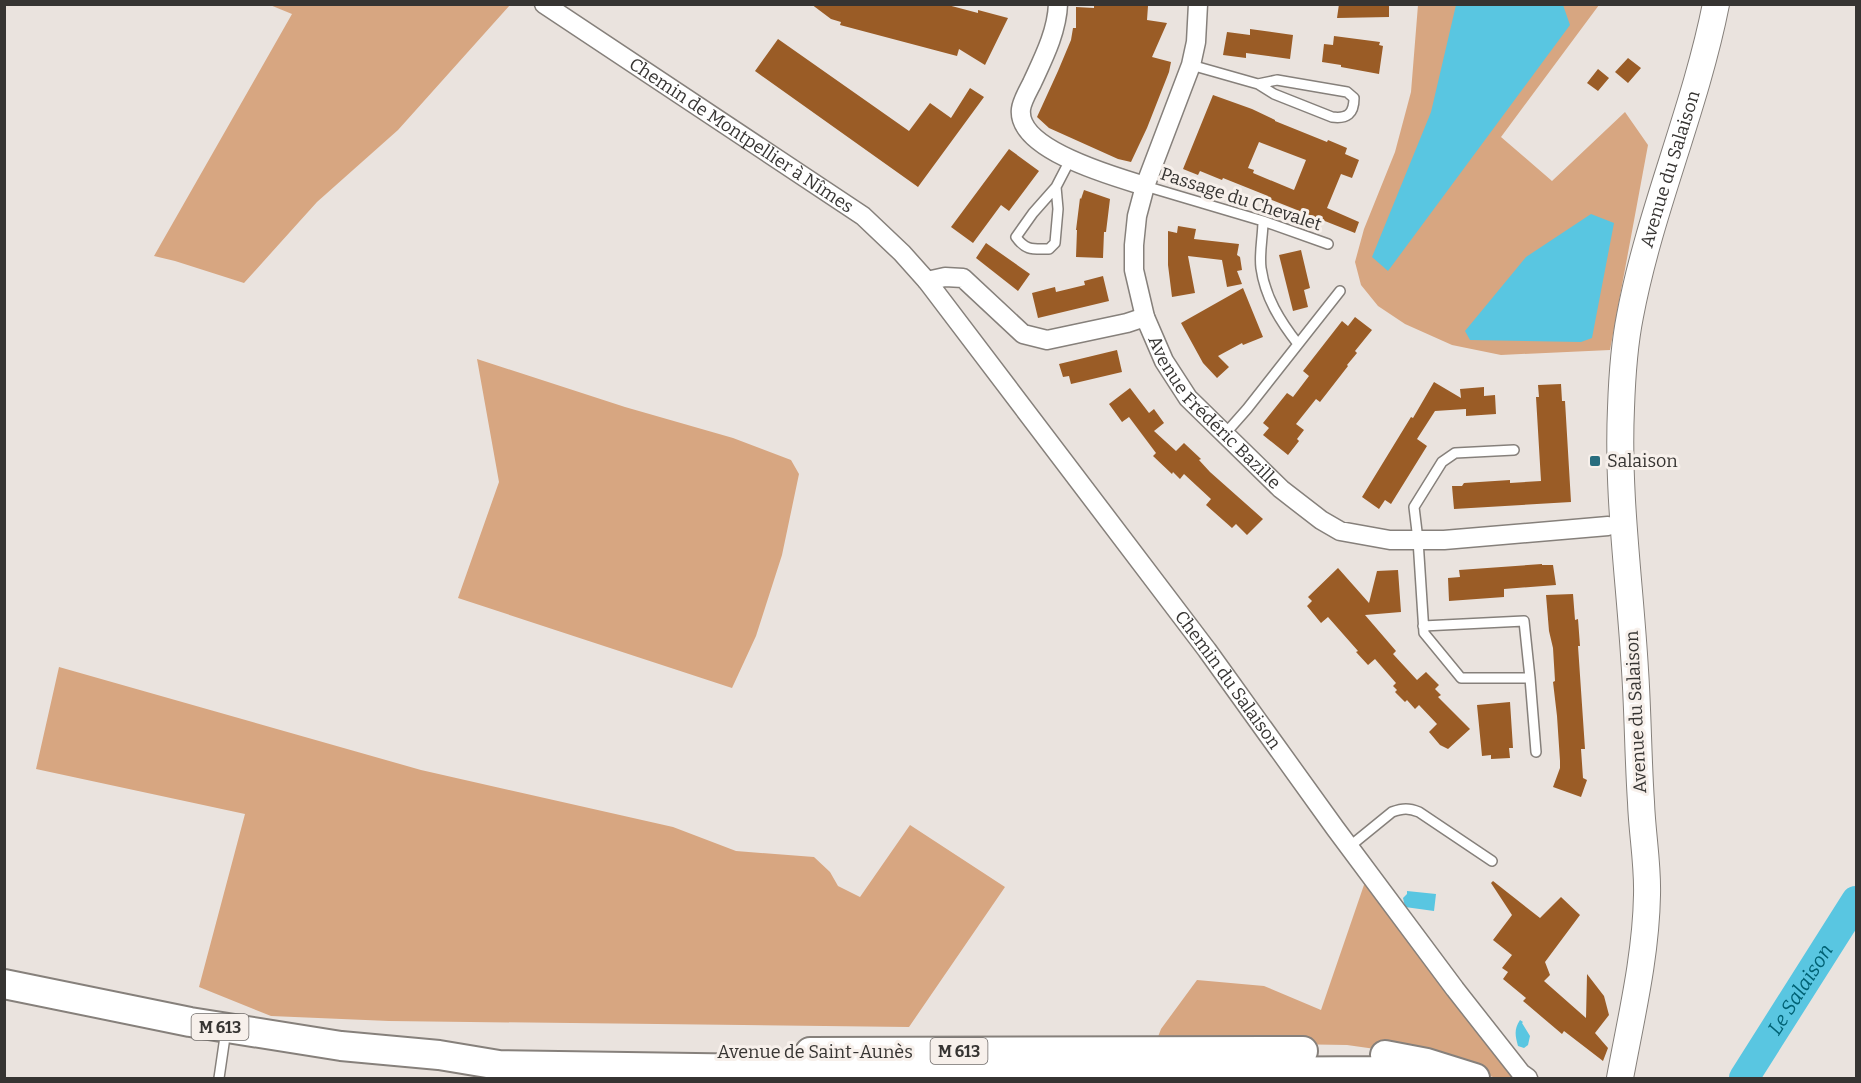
<svg xmlns="http://www.w3.org/2000/svg" width="1861" height="1083" font-family="Bitter,serif">
<style>
.green{fill:#d7a681}
.water{fill:#59c6e1}
.lines{fill:none;stroke-linecap:round;stroke-linejoin:round}
.river{stroke:#59c6e1;stroke-width:30}
.building{fill:#9a5c26;fill-rule:evenodd}
.lane-casing{stroke:#86807b;stroke-width:12}
.street-casing{stroke:#86807b;stroke-width:21}
.secondary-casing{stroke:#86807b;stroke-width:28}
.primary-casing{stroke:#86807b;stroke-width:32}
.lane{stroke:#fff;stroke-width:9}
.street{stroke:#fff;stroke-width:18}
.secondary{stroke:#fff;stroke-width:26}
.primary{stroke:#fff;stroke-width:28}
.poi-dot{fill:#296d7e;stroke:#f7f0eb;stroke-width:2}
.labels{text-anchor:middle;stroke-width:6;stroke-linejoin:round;paint-order:stroke}
.shield{fill:#f7f0eb;stroke:#706c6a;stroke-width:1.5}
.shield-label{font-size:16px;font-weight:bold;fill:#363432}
.street-label{font-size:18px;fill:#363432;stroke:#f7f0eb}
.poi-label{font-size:18px;fill:#363432;stroke:#f7f0eb;text-anchor:start}
.water-label{font-size:20px;font-style:italic;fill:#006274;stroke:#f7f0eb}
</style>
<rect width="100%" height="100%" fill="#eae3de"/>
<path class="green" d="M 270,5 L 510,5 L 398,130 L 317,202 L 244,283 L 175,261 L 154,256 L 292,14 Z
M 1418,5 L 1599,5 L 1501,137 L 1552,181 L 1625,112 L 1648,145 L 1610,350 L 1501,355 L 1452,345 L 1405,324 L 1378,306 L 1361,285 L 1355,262 L 1364,229 L 1395,152 L 1411,92 Z
M 477,359 L 625,407 L 733,438 L 791,460 L 799,474 L 782,555 L 756,636 L 732,688 L 458,598 L 499,482 Z
M 59,667 L 421,770 L 673,827 L 736,851 L 814,857 L 830,872 L 838,886 L 860,897 L 910,825 L 1005,887 L 909,1027 L 389,1021 L 271,1016 L 199,987 L 245,814 L 36,769 Z
M 1365,882 L 1515,1078 L 1496,1078 L 1432,1057 L 1347,1045 L 1156,1042 L 1161,1029 L 1197,980 L 1264,986 L 1321,1010 Z"/>
<path class="water" d="M 1456,5 L 1563,5 L 1570,25 L 1388,271 L 1372,257 L 1431,112 Z
M 1591,214 L 1614,223 L 1592,338 L 1581,342 L 1470,340 L 1465,331 L 1526,257 Z
M 1407,891 L 1436,894 L 1434,911 L 1405,907 L 1403,898 L 1407,894 Z
M 1520,1020 L 1523,1022 L 1522,1023 L 1530,1036 L 1528,1045 L 1524,1048 L 1518,1046 C 1515,1035 1514,1029 1520,1020 Z"/>
<g class="lines">
<path class="river" id="s1" d="M 1744,1078 L 1856,901"/>
</g>
<path class="building" d="M 811,4 L 944,4 L 978,13 L 978,10 L 1008,18 L 985,65 L 959,49 L 957,56 L 840,25 L 841,22 L 831,19 Z
M 1094,4 L 1148,6 L 1147,20 L 1167,23 L 1152,57 L 1171,62 L 1169,72 L 1147,128 L 1131,162 L 1118,159 L 1049,128 L 1037,117 L 1058,71 L 1071,40 L 1073,28 L 1076,28 L 1076,7 L 1094,8 Z
M 1339,4 L 1389,4 L 1389,17 L 1337,18 Z
M 1250,29 L 1293,35 L 1290,59 L 1246,53 L 1246,58 L 1223,55 L 1227,32 L 1250,35 Z
M 1334,36 L 1380,42 L 1379,45 L 1383,46 L 1379,74 L 1341,67 L 1341,65 L 1322,62 L 1324,44 L 1333,45 Z
M 778,39 L 909,131 L 930,103 L 951,118 L 970,88 L 984,97 L 918,187 L 755,71 Z
M 1628,58 L 1641,68 L 1628,83 L 1615,72 Z
M 1598,69 L 1609,78 L 1598,91 L 1587,83 Z
M 1213,95 L 1252,109 L 1275,120 L 1275,121 L 1327,142 L 1328,140 L 1347,148 L 1345,154 L 1359,160 L 1352,178 L 1341,174 L 1327,208 L 1359,222 L 1355,233 L 1267,198 L 1268,196 L 1223,178 L 1222,180 L 1200,171 L 1198,175 L 1183,169 ZM 1259,142 L 1306,160 L 1294,190 L 1253,173 L 1254,170 L 1248,168 Z
M 1009,149 L 1039,171 L 1009,211 L 1001,205 L 973,243 L 951,227 Z
M 1084,190 L 1110,199 L 1106,232 L 1104,232 L 1103,258 L 1076,257 L 1077,230 L 1076,230 L 1080,198 L 1081,199 Z
M 1178,226 L 1196,229 L 1194,239 L 1239,244 L 1237,255 L 1240,257 L 1242,270 L 1237,271 L 1242,284 L 1227,287 L 1222,260 L 1188,256 L 1195,293 L 1172,297 L 1168,265 L 1168,231 L 1177,233 Z
M 986,243 L 1030,274 L 1018,291 L 976,258 Z
M 1301,250 L 1310,288 L 1304,290 L 1308,307 L 1293,311 L 1279,255 Z
M 1103,276 L 1109,301 L 1038,318 L 1032,293 L 1055,287 L 1056,292 L 1085,285 L 1084,281 Z
M 1243,288 L 1263,337 L 1243,345 L 1242,343 L 1218,356 L 1229,367 L 1217,378 L 1203,363 L 1181,323 Z
M 1355,317 L 1372,330 L 1355,351 L 1357,353 L 1347,365 L 1348,366 L 1320,402 L 1316,399 L 1296,424 L 1304,430 L 1297,439 L 1299,441 L 1288,455 L 1263,435 L 1269,428 L 1263,423 L 1287,393 L 1293,397 L 1309,376 L 1303,371 L 1342,321 L 1348,326 Z
M 1117,350 L 1122,372 L 1071,384 L 1069,376 L 1063,377 L 1059,364 Z
M 1434,382 L 1461,398 L 1460,389 L 1484,387 L 1484,396 L 1495,395 L 1496,414 L 1466,416 L 1466,409 L 1435,411 L 1417,439 L 1427,446 L 1391,504 L 1385,500 L 1379,509 L 1362,497 L 1411,417 L 1413,418 Z
M 1561,384 L 1562,401 L 1565,401 L 1571,502 L 1454,509 L 1452,486 L 1462,486 L 1464,483 L 1510,480 L 1510,483 L 1541,481 L 1536,397 L 1539,397 L 1538,385 Z
M 1130,388 L 1149,413 L 1154,409 L 1164,423 L 1154,431 L 1176,451 L 1184,443 L 1201,459 L 1199,460 L 1210,472 L 1263,519 L 1247,535 L 1236,524 L 1232,528 L 1206,505 L 1211,499 L 1184,474 L 1180,479 L 1173,472 L 1172,474 L 1153,456 L 1156,453 L 1129,417 L 1122,422 L 1109,404 Z
M 1542,564 L 1542,565 L 1553,565 L 1556,585 L 1504,589 L 1504,597 L 1449,601 L 1448,578 L 1460,577 L 1459,570 Z
M 1338,568 L 1369,603 L 1377,571 L 1398,570 L 1401,612 L 1365,615 L 1396,651 L 1393,654 L 1417,680 L 1426,672 L 1439,685 L 1435,689 L 1441,695 L 1438,697 L 1470,729 L 1448,749 L 1440,745 L 1429,732 L 1437,724 L 1419,705 L 1415,709 L 1407,700 L 1405,702 L 1395,692 L 1397,690 L 1393,686 L 1396,683 L 1375,659 L 1368,665 L 1356,652 L 1358,651 L 1328,617 L 1321,623 L 1307,606 L 1312,601 L 1308,597 Z
M 1573,594 L 1575,620 L 1578,619 L 1580,646 L 1578,646 L 1585,749 L 1581,749 L 1583,778 L 1587,780 L 1581,797 L 1553,787 L 1560,768 L 1560,761 L 1557,716 L 1553,682 L 1555,681 L 1553,648 L 1549,631 L 1546,595 Z
M 1510,702 L 1513,748 L 1509,748 L 1510,758 L 1491,759 L 1491,755 L 1482,756 L 1477,705 Z
M 1493,881 L 1540,918 L 1561,897 L 1580,915 L 1545,962 L 1550,975 L 1544,981 L 1586,1018 L 1587,974 L 1604,996 L 1609,1015 L 1595,1033 L 1608,1048 L 1603,1061 L 1564,1031 L 1562,1034 L 1523,1001 L 1526,998 L 1503,979 L 1508,972 L 1502,968 L 1512,955 L 1493,940 L 1512,915 L 1491,883 Z"/>
<g class="lines">
<g class="lane-casing">
<path id="lane" d="M 1191,65 L 1258,84 L 1274,94 L 1332,117 C 1347,119 1354,114 1354,98 L 1347,92 L 1277,80 L 1258,84
M 1145,186 L 1263,221 L 1328,244
M 1056,187 L 1058,209 L 1055,243 L 1049,249 C 1033,249 1026,251 1016,237 L 1033,213 L 1056,187 L 1070,160
M 1263,221 C 1263,236 1259,253 1261,268 C 1265,297 1280,321 1298,344
M 1224,435 L 1247,409 L 1340,291
M 1423,626 L 1524,621 L 1530,678 L 1461,678 L 1424,633 L 1418,540 L 1414,507 L 1442,462 L 1455,453 L 1514,450
M 1530,678 L 1536,752
M 1349,847 L 1392,812 C 1403,808 1409,808 1419,812 L 1492,861
M 219,1078 L 226,1030"/>
</g>
<g class="street-casing">
<g id="street">
<path id="s2" d="M 544,4 L 863,216 L 902,253 L 927,281 L 1207,650 L 1335,828 L 1455,989 L 1521,1073 L 1528,1078"/>
<path d="M 1058,4 C 1057,32 1043,59 1032,83 C 1028,91 1022,101 1021,109 C 1016,150 1116,177 1145,186"/>
<path id="s3" d="M 1198,4 L 1196,42 L 1191,65 L 1145,186 L 1137,216 L 1134,245 L 1134,270 L 1145,317 L 1164,361 L 1188,398 L 1281,489 L 1321,520 L 1340,531 L 1390,540 L 1444,540 L 1608,526"/>
<path d="M 927,281 L 945,277 L 963,278 L 1023,334 L 1047,340 L 1127,323 L 1145,317"/>
</g>
</g>
<g class="secondary-casing">
<g id="secondary">
<path id="s4" d="M 1620,1078 C 1631,1018 1646,956 1647,895 C 1648,864 1642,833 1641,802 C 1638,758 1638,714 1635,670 C 1630,583 1617,496 1621,408 C 1622,378 1624,346 1630,316 C 1650,210 1695,110 1716,4"/>
</g>
</g>
<g class="primary-casing">
<path id="primary" d="M 4,984 L 190,1022 L 341,1046 L 439,1055 L 499,1065 L 959,1072 L 978,1074 L 1372,1071 L 1413,1078
M 810,1052 L 1303,1051
M 1385,1055 L 1427,1063 L 1475,1078"/>
</g>
<use href="#lane" class="lane"/>
<use href="#street" class="street"/>
<use href="#secondary" class="secondary"/>
<use href="#primary" class="primary"/>
</g>
<rect class="poi-dot" x="1589" y="455" width="12" height="12" rx="3"/>
<g class="labels">
<g class="shield">
<rect x="191.5" y="1014" width="57" height="26" rx="4.5"/>
<rect x="930.5" y="1038" width="57" height="26" rx="4.5"/>
</g>
<g class="shield-label">
<text x="220" y="1033">M 613</text>
<text x="959" y="1057">M 613</text>
</g>
<g class="street-label">
<text dy="6" stroke="none"><textPath href="#s2" startOffset="237">Chemin de Montpellier à Nîmes</textPath></text>
<text dy="6" stroke="none"><textPath href="#s4" startOffset="918">Avenue du Salaison</textPath></text>
<text transform="translate(1241 199) rotate(18)" y="6">Passage du Chevalet</text>
<text dy="6" stroke="none"><textPath href="#s3" startOffset="444">Avenue Frédéric Bazille</textPath></text>
<text dy="6" stroke="none"><textPath href="#s2" startOffset="974">Chemin du Salaison</textPath></text>
<text transform="translate(1636 712) rotate(-93)" y="6">Avenue du Salaison</text>
<text x="815" y="1058">Avenue de Saint-Aunès</text>
</g>
<g class="poi-label">
<text x="1607" y="467">Salaison</text>
</g>
<g class="water-label">
<text dy="7" stroke="none"><textPath href="#s1" startOffset="105">Le Salaison</textPath></text>
</g>
</g>
<rect width="1861" height="1083" fill="none" stroke="#363432" stroke-width="12"/>
</svg>
